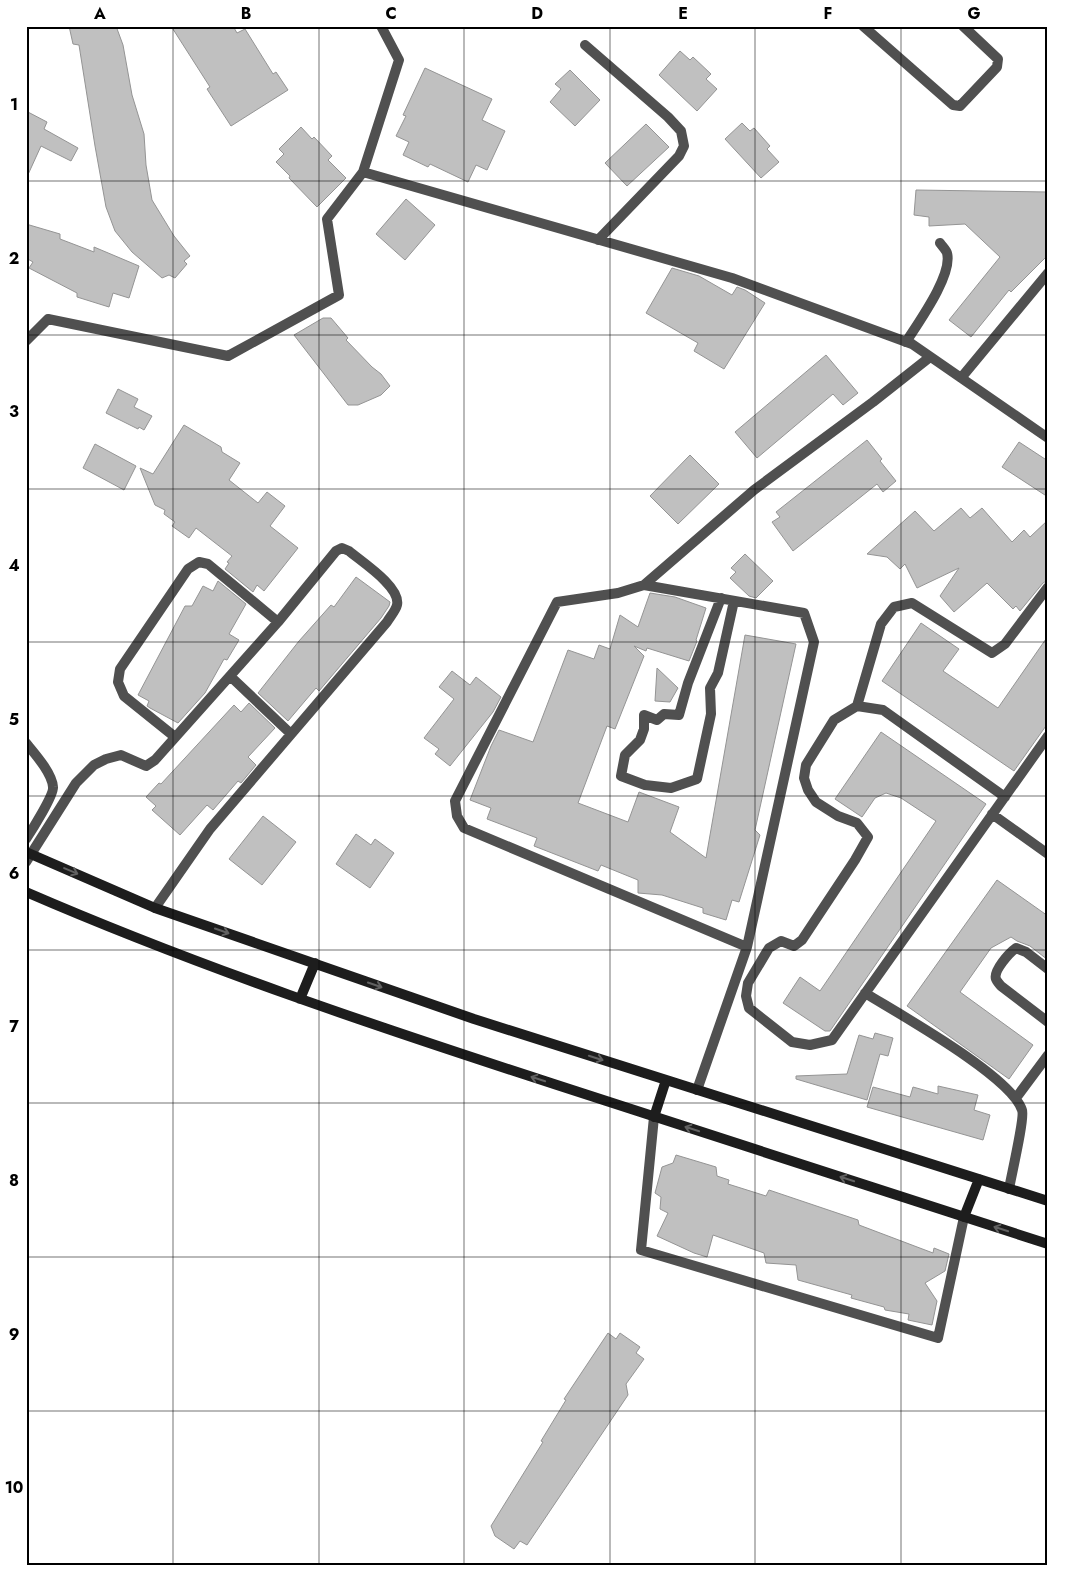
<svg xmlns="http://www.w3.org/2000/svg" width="1074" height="1592" font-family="Jost,sans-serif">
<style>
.building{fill:#c0c0c0;stroke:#949494}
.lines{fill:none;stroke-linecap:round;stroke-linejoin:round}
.lane{stroke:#505050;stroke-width:10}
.street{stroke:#505050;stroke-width:10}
.secondary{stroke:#1d1d1d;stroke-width:10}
.oneway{stroke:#616161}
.grid{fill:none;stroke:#000;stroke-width:1;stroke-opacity:0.55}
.neatline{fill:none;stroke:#000;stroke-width:2}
.grid-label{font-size:16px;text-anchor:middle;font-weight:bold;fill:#000}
</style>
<rect width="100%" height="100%" fill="#fff"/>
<path class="building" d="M 69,26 L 116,26 L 123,45 L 132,95 L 144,134 L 146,165 L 152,200 L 174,236 L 190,256 L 184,261 L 187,264 L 175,278 L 169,275 L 162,278 L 132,252 L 115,231 L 106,207 L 95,146 L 79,45 L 73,44 Z
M 171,26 L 233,26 L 237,33 L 245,29 L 273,74 L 276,72 L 288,90 L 231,126 L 207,89 L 210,87 Z
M 680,51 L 690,60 L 693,57 L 711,74 L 706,79 L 717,89 L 697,111 L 659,75 Z
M 425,68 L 492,99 L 482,120 L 505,131 L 487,170 L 476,165 L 468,182 L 430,164 L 428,167 L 403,155 L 409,142 L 396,136 L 406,116 L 403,115 Z
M 570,70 L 600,100 L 575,126 L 550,102 L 561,89 L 555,84 Z
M 26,111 L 47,122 L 44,129 L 78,148 L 71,161 L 41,146 L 26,179 Z
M 742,123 L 750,131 L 754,128 L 770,146 L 767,149 L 779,162 L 761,178 L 725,139 Z
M 646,124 L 669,147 L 627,186 L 605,163 Z
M 301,127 L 312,139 L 314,137 L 332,156 L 328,160 L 346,178 L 317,207 L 289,178 L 290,176 L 276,162 L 284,154 L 279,149 Z
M 916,190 L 1048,192 L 1048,255 L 1011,292 L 1009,290 L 971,337 L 949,320 L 1000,257 L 965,224 L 929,226 L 929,217 L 914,215 Z
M 406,199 L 435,225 L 405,260 L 376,234 Z
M 26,224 L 60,234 L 60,239 L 94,252 L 94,247 L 139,266 L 129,298 L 113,293 L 109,307 L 77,297 L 77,293 L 29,268 L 33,262 L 26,258 Z
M 672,268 L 699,276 L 732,295 L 737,287 L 745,290 L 765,303 L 724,369 L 694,351 L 698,343 L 646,313 Z
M 323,318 L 331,318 L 348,338 L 346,340 L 372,367 L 381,374 L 390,386 L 381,395 L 358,405 L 348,405 L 294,335 Z
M 826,355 L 858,393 L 843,405 L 833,394 L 757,458 L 735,432 Z
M 118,389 L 138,399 L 134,407 L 152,416 L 144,430 L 139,427 L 138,429 L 106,413 Z
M 184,425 L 221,447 L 222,452 L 240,463 L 229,480 L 258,503 L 267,492 L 285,506 L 270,526 L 298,548 L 264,591 L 257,585 L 253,592 L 225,569 L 229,563 L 227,562 L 232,556 L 196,528 L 189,538 L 172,526 L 175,522 L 164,514 L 165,510 L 155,505 L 140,468 L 153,474 Z
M 867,440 L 882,459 L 880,461 L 896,481 L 883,492 L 877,484 L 793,551 L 772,522 L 780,517 L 776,512 Z
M 1019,442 L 1048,461 L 1048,497 L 1002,467 Z
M 95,444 L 136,466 L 124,490 L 83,468 Z
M 690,455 L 719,484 L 678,524 L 650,496 Z
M 961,508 L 970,518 L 982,508 L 1012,542 L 1024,530 L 1030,537 L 1048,520 L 1048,580 L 1043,583 L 1020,611 L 1016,606 L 1013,609 L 987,583 L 954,612 L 940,596 L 959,568 L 917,588 L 905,564 L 900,569 L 887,557 L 867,554 L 915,511 L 934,531 Z
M 745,554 L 773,581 L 756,598 L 749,596 L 730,578 L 736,572 L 731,568 Z
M 356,577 L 390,602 L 389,606 L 381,618 L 319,691 L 316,688 L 288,721 L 258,693 L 299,641 L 331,605 L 334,607 Z
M 218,581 L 246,604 L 229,634 L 239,640 L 227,660 L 224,659 L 205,693 L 178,723 L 150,708 L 147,706 L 149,701 L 138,695 L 185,606 L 192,606 L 203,586 L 213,591 Z
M 650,593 L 675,597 L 706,608 L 696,640 L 697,641 L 689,661 L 647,648 L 646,651 L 634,646 L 644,656 L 615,729 L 607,726 L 578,803 L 628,822 L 639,792 L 679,807 L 670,832 L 706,858 L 745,635 L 796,644 L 755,830 L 760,835 L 739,902 L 732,900 L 726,920 L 703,913 L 703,908 L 662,895 L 638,893 L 638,880 L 601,865 L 598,871 L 534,846 L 537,838 L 487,819 L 491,808 L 470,800 L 491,746 L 499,730 L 533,742 L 568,650 L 594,659 L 599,645 L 610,649 L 620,615 L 638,627 Z
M 921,623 L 959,649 L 943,671 L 998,708 L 1048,636 L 1048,723 L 1014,771 L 882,681 Z
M 657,668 L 678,688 L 670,702 L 655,701 Z
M 452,671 L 470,685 L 476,677 L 501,697 L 493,712 L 450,766 L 435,754 L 439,749 L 424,738 L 454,699 L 439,687 Z
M 249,703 L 275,728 L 248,757 L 256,765 L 241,783 L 238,781 L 213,810 L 207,805 L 180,835 L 152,810 L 156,806 L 146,797 L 159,783 L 161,784 L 234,705 L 241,712 Z
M 881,732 L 986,804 L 830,1031 L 825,1031 L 783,1003 L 800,977 L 820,991 L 936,821 L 901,798 L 886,793 L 875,798 L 862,817 L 835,799 Z
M 263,816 L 296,842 L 262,885 L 229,859 Z
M 356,834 L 371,845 L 375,839 L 394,853 L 370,888 L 336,864 Z
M 997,880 L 1048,916 L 1048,960 L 1030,946 L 1017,941 L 1011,937 L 991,948 L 960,992 L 1033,1045 L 1009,1079 L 907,1006 Z
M 875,1033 L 893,1038 L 888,1056 L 880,1054 L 867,1100 L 796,1079 L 796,1076 L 847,1074 L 859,1035 L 873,1039 Z
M 938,1086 L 978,1095 L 974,1110 L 990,1115 L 983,1140 L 867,1107 L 873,1087 L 910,1097 L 913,1087 L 938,1094 Z
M 676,1155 L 716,1167 L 717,1176 L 729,1180 L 728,1184 L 766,1196 L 769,1190 L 858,1220 L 859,1225 L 933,1253 L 934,1248 L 949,1254 L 945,1271 L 925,1283 L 937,1301 L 932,1325 L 908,1320 L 909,1314 L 885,1310 L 884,1307 L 851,1298 L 852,1295 L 798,1280 L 796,1265 L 766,1263 L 764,1253 L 713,1235 L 707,1257 L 694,1253 L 657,1236 L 668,1213 L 660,1209 L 661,1197 L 655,1193 L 662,1167 L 673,1163 Z
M 608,1333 L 616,1339 L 620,1333 L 640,1347 L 636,1353 L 644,1359 L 626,1384 L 628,1395 L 527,1545 L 520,1541 L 514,1549 L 495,1536 L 491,1526 L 543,1442 L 541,1441 L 566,1400 L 564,1399 Z"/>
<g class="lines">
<path class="lane" d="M 906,342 C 918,323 953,275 947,253 C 946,250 942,246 940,243"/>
<path class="street" d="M 381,26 L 399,60 L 363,172 L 732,278 L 912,344 L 1048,438
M 863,26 L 953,105 L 960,106 L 997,67 L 998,59 L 963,26
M 585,45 L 668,117 L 681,131 L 684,146 L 679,156 L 598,240
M 26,341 L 48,319 L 228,356 L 339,295 L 327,219 L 363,172
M 961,378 L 1048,273
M 644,585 L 618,593 L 557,602 L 455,801 L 457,816 L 464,828 L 747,947 L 814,642 L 804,613 L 644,585 L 754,490 L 873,402 L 930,357
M 721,598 L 688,683 L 679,715 L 664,714 L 657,720 L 644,715 L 644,729 L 640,740 L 625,755 L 621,776 L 645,785 L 671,788 L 697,779 L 711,714 L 710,688 L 718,673 L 734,601
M 230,676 L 291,734
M 857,706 L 881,624 L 894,607 L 912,603 L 992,653 L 1005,644 L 1048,587
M 175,737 L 124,696 L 118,682 L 120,669 L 188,569 L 199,562 L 208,564 L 278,622
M 26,743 C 35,754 52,773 53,787 C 54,795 32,830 26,839
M 1005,797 L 883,710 L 857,706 L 834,720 L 806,765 L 804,778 L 808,790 L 816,802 L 838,816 L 857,823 L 868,837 L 855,860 L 802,940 L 794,946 L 781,941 L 769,948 L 748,983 L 746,996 L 749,1008 L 792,1042 L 810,1045 L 832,1040 C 903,939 976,838 1048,736
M 992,814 L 1048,854
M 26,862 L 76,783 L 94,765 L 106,759 L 121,755 L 146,766 L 155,760 L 278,622 L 336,551 L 342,548 L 349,551 C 362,562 401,587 397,605 C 396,610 390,617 387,622 L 210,829 L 155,908
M 1048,969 L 1026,952 L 1016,948 C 1009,953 993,971 996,979 C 996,980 1000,985 1001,986 L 1048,1022
M 865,993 C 899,1014 1011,1076 1022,1110 C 1025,1117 1011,1177 1009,1189
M 697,1090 L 747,947
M 1016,1098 L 1048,1055
M 654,1117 L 641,1250 L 938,1338 L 964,1217"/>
<path class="secondary" d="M 26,852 L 155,908 L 474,1019 L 1048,1201
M 26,892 C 199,967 378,1027 557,1085 C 720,1138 884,1191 1048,1244
M 300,999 L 315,963
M 654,1117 L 666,1080
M 964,1217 L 979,1179"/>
</g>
<defs><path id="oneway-shaft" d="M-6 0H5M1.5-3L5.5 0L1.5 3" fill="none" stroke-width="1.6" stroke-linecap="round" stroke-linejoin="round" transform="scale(1.25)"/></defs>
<g class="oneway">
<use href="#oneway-shaft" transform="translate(71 871) rotate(23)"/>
<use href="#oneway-shaft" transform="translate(222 931) rotate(19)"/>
<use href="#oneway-shaft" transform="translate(375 985) rotate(19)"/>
<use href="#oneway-shaft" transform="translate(596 1058) rotate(18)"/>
<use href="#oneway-shaft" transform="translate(538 1079) rotate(-162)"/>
<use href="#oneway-shaft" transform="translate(692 1129) rotate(-162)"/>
<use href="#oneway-shaft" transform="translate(847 1179) rotate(-162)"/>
<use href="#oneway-shaft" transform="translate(1001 1229) rotate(-162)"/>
</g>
<path class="grid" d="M 173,26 L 173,1566M 319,26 L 319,1566M 464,26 L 464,1566M 610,26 L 610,1566M 755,26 L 755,1566M 901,26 L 901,1566M 26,181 L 1048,181M 26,335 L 1048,335M 26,489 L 1048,489M 26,642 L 1048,642M 26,796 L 1048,796M 26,950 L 1048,950M 26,1103 L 1048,1103M 26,1257 L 1048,1257M 26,1411 L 1048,1411"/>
<rect width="1074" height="1592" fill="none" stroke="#ffffff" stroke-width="55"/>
<rect x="28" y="28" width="1018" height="1536" class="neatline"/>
<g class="grid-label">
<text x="100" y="19">A</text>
<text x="246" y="19">B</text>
<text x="391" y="19">C</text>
<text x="537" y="19">D</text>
<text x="683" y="19">E</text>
<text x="828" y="19">F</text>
<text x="974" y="19">G</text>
<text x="14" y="110">1</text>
<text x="14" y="264">2</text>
<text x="14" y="417">3</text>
<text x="14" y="571">4</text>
<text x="14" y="725">5</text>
<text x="14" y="879">6</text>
<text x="14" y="1032">7</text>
<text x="14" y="1186">8</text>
<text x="14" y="1340">9</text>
<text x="14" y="1493">10</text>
</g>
</svg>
